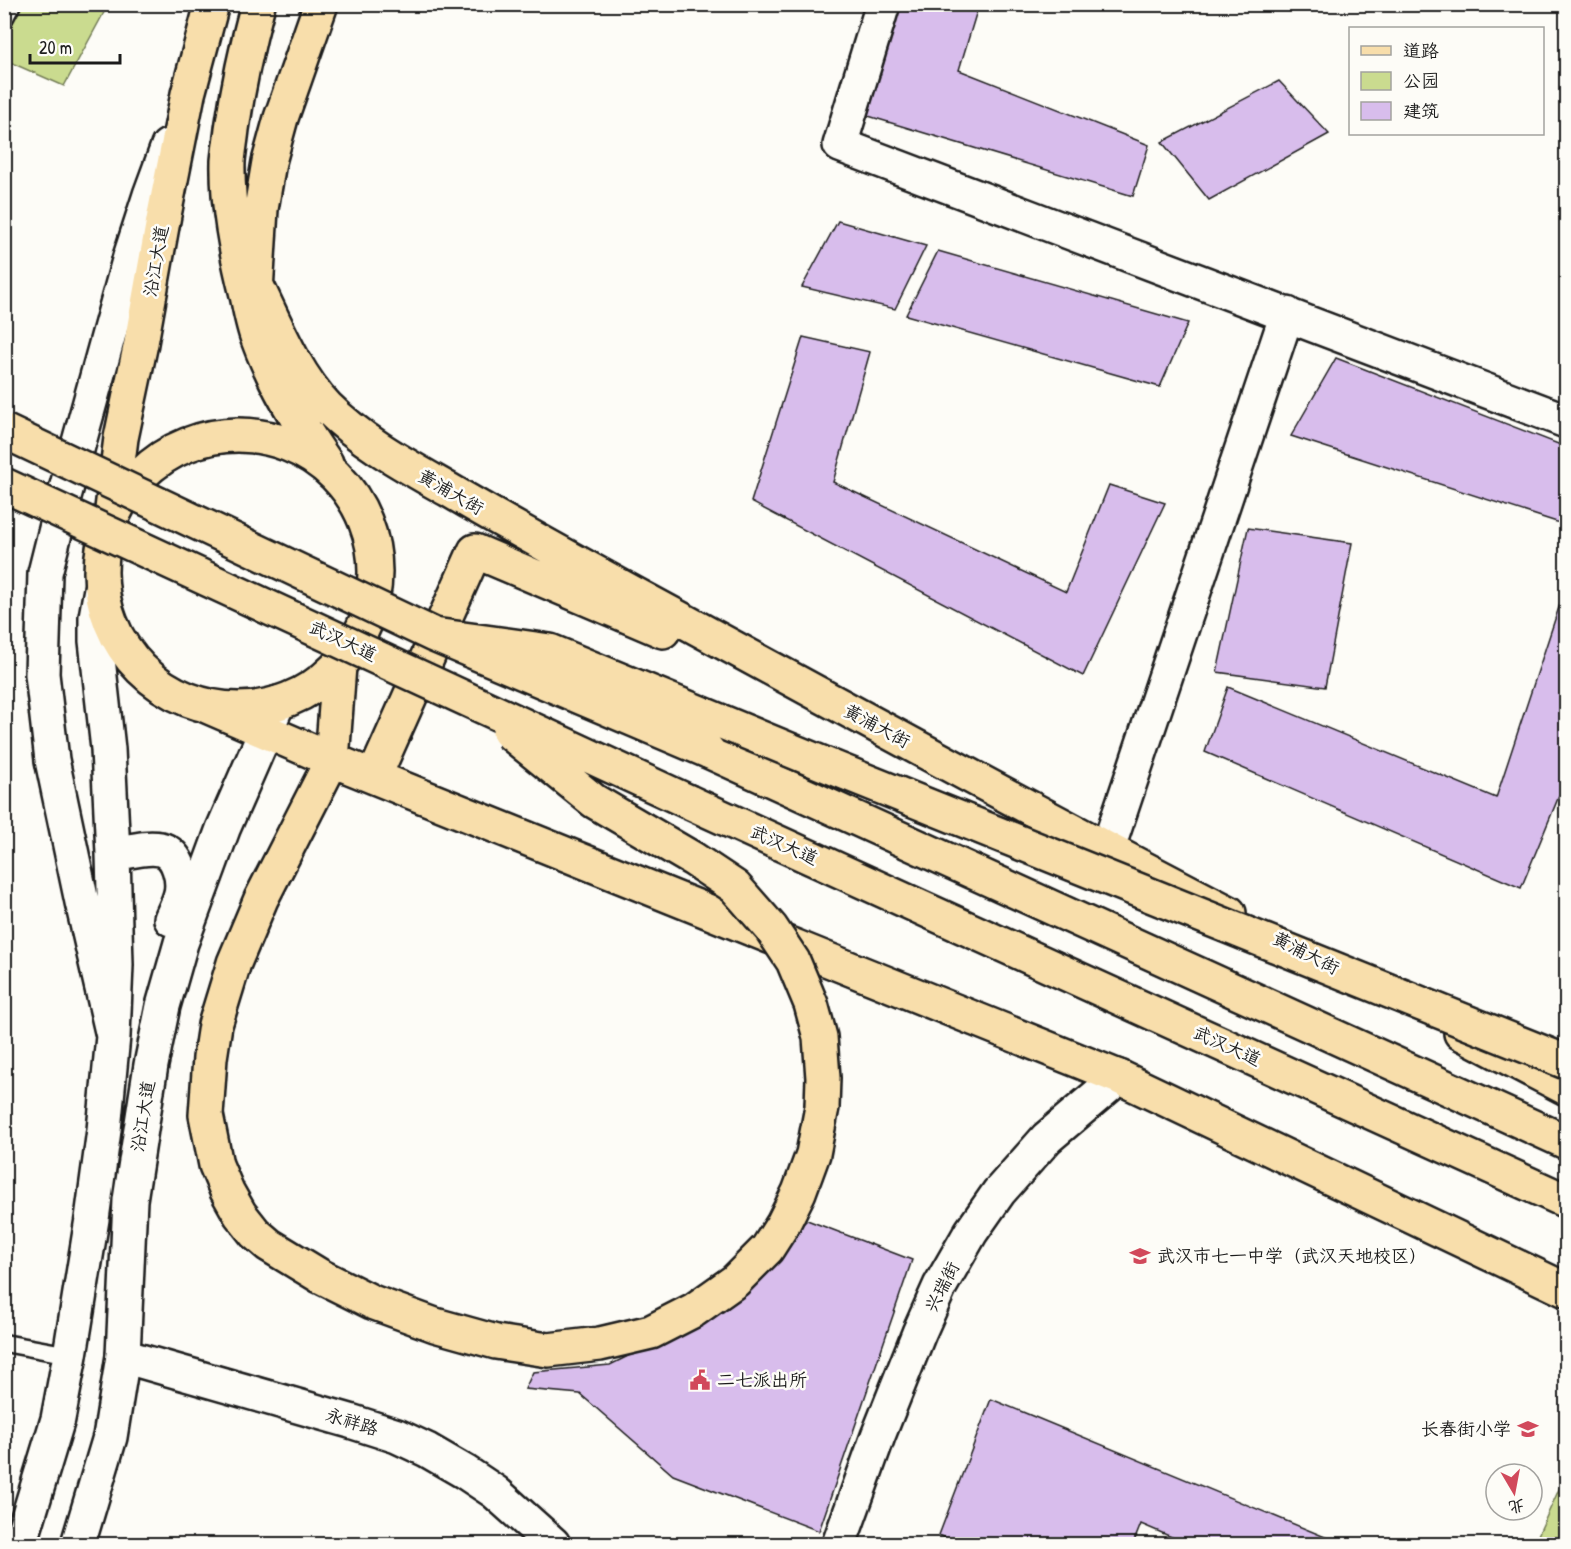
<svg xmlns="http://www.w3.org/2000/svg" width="1571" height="1549" font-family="'Patrick Hand','LXGW WenKai TC',sans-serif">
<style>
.green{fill:#cadb8f;stroke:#737c56;stroke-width:1.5}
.building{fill:#d8bdec;stroke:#1c1c1c;stroke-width:1.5}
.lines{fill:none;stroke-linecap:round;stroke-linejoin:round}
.lane-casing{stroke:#1c1c1c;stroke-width:21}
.street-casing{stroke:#1c1c1c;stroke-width:38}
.secondary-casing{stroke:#1c1c1c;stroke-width:38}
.primary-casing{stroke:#1c1c1c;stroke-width:38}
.highway-casing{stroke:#1c1c1c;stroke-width:38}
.lane{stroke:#fdfcf7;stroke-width:16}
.street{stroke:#fdfcf7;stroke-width:33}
.secondary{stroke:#fdfcf7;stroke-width:33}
.primary{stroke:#f8deab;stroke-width:33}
.highway{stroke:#f8deab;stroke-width:33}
.highway-bridge-casing{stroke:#1c1c1c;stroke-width:38;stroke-linecap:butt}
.highway-bridge{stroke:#f8deab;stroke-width:33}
.labels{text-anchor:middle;stroke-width:5;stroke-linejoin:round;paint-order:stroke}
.street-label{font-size:18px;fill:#1c1c1c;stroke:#fdfcf7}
.poi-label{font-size:18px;fill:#1c1c1c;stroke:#fdfcf7;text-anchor:start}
</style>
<rect width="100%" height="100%" fill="#fdfcf7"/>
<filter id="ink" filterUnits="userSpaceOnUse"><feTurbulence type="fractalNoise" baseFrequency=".0167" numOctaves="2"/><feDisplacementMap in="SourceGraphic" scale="12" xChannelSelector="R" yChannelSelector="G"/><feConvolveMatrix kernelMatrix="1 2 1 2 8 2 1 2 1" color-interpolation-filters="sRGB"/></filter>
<g filter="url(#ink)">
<path class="green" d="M 5,5 L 108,5 L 64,86 L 5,60 Z
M 1566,1474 L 1566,1544 L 1534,1544 Z"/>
<path class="building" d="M 900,4 L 979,4 L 959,70 L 1149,145 L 1133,196 L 865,115 Z
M 1279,81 L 1329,134 L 1209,200 L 1162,142 Z
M 838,221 L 926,246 L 895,309 L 802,287 Z
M 938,251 L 1188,323 L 1160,387 L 906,315 Z
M 803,337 L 870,352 L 833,482 L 1066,592 L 1109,485 L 1165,503 L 1083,676 L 751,502 Z
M 1336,358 L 1566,447 L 1566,525 L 1291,436 Z
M 1248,528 L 1352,543 L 1325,687 L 1217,672 Z
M 1566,586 L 1566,779 L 1521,888 L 1205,752 L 1228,687 L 1496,798 Z
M 807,1220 L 912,1260 L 819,1531 L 673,1475 L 580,1394 L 525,1389 L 533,1372 L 610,1365 L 712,1315 Z
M 991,1399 L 1342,1544 L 1188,1544 L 1141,1524 L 1133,1544 L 960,1544 L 939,1535 Z"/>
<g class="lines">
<g class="lane-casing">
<path id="lane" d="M 4,19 L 12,4
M 4,1343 L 70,1355"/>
</g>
<g class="street-casing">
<path id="street" d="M 883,4 L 840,145 L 1566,421
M 1107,851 L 1287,314
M 123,1356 L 350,1421 L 397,1436 L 427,1450 L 465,1472 L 495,1492 L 553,1544
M 839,1544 L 878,1436 L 919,1333 L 940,1286 L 971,1232 L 999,1192 L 1047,1138 L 1119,1077"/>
</g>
<g class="secondary-casing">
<path id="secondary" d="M 113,854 C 128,852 146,846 160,849 C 179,852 185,882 180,897 C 178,904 174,912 171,919
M 113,1036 L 82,902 L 52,760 L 42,674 L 45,573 L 65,493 L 130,257 L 150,195 L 168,146
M 20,1544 L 58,1419 L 70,1355 L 92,1219 L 104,1130 L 113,1036 L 116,965 L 113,854 L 108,749 L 96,641 L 96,617 L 101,589
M 78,1544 L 110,1437 L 123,1356 L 130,1200 L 151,1065 L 163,1006 L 181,943 L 223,829 L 278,703"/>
</g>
<g class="primary-casing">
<path id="primary" d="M 258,4 C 247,45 238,87 232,129 C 231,139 229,150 228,161 C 227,206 236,251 247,295 C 250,310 253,326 258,339 C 274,383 299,424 326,463
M 256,284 C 276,325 295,374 327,407 C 362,442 407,466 449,490 C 512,527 576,562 640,597 C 836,703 1031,811 1229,913
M 256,291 L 261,209 L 269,162 L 281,118 L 321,4
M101 572a137 137 0 1 1 274 0a137 137 0 1 1-274 0Z
M 112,509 L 121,438 L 141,343 L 164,215 L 188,94 L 212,4
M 207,706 L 332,760 L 1119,1077 L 1566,1290
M 374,777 L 475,551 L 663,631
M 1461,1033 L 1566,1088"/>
</g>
<g class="highway-casing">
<path id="highway" d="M 339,666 L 332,760 L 261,899 L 234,963 L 215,1025 L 210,1058 L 206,1115 L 216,1165 L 227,1191 L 240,1214 L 255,1233 L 269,1245 L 320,1276 L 372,1302 L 435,1325 L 496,1342 L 548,1350 L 600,1344 L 651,1332 L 694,1310 L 735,1281 L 767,1249 L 783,1224 L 799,1192 L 813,1154 L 822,1107
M 708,751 L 1566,1142
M 689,802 L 1566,1201"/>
</g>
<use href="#lane" class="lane"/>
<use href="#street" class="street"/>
<use href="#secondary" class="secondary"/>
<use href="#primary" class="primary"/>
<use href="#highway" class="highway"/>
<g class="highway-bridge-casing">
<path id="highway-bridge" d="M 4,431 L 434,635 L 708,751
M 4,485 L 689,802
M 434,635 L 550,651 L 829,766 L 1566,1062
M 509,732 L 594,801 L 693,859 L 735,887 L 771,928 L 793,961 L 811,1004 L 820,1037 L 823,1078 L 822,1107"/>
</g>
<use href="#highway-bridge" class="highway-bridge"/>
</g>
</g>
<defs>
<g id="school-bare" transform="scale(1.62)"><path d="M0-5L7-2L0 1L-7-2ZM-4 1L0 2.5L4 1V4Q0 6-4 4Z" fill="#d1495b" stroke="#fdfcf7" stroke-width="2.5" paint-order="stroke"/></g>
<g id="civic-bare" transform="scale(1.62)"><path d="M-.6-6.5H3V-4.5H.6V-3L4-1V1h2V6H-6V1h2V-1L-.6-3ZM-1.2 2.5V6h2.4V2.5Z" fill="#d1495b" stroke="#fdfcf7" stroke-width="2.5" paint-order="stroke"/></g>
</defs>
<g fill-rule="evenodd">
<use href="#school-bare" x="1140" y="1256"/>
<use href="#civic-bare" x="700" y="1380"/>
<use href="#school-bare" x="1528" y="1429"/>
</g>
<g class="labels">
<g class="street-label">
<text transform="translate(156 261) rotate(-80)" y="6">沿江大道</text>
<text transform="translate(451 492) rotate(30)" y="6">黄浦大街</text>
<text transform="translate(343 641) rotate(25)" y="6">武汉大道</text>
<text transform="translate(877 726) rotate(28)" y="6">黄浦大街</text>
<text transform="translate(784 845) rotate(24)" y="6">武汉大道</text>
<text transform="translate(1306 953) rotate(27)" y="6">黄浦大街</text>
<text transform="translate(1227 1046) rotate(24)" y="6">武汉大道</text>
<text transform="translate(143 1116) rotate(-81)" y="6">沿江大道</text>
<text transform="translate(942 1287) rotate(-63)" y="6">兴瑞街</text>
<text transform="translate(352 1422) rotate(17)" y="6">永祥路</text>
</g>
<g class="poi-label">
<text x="1157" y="1262">武汉市七一中学（武汉天地校区）</text>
<text x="717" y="1386">二七派出所</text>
<text x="1511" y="1435" text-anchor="end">长春街小学</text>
</g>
</g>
<rect width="1571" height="1549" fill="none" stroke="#fdfcf7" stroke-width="24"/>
<rect x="12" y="12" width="1547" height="1525" fill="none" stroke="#1c1c1c" stroke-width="2" filter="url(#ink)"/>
<rect x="1349" y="27" width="195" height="108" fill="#fdfcf7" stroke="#a3a29f" stroke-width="1.5"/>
<rect x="1361" y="46" width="30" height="9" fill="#f8deab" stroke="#a3a29f" stroke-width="1.5"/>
<text x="1403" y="57" font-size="18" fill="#1c1c1c">道路</text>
<rect x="1361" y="72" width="30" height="18" fill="#cadb8f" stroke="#a3a29f" stroke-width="1.5"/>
<text x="1403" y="87" font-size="18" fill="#1c1c1c">公园</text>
<rect x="1361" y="102" width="30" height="18" fill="#d8bdec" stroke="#a3a29f" stroke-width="1.5"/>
<text x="1403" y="117" font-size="18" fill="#1c1c1c">建筑</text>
<g transform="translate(1514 1492) rotate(170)"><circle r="28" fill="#fdfcf7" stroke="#a3a29f" stroke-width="1.5"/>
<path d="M0-4.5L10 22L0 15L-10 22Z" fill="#d1495b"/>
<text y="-9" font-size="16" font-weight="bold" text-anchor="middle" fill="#1c1c1c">北</text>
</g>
<path d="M30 54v9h90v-9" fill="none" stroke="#1c1c1c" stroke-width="3"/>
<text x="39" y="54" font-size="18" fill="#1c1c1c" stroke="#fdfcf7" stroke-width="4.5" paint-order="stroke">20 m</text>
</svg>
